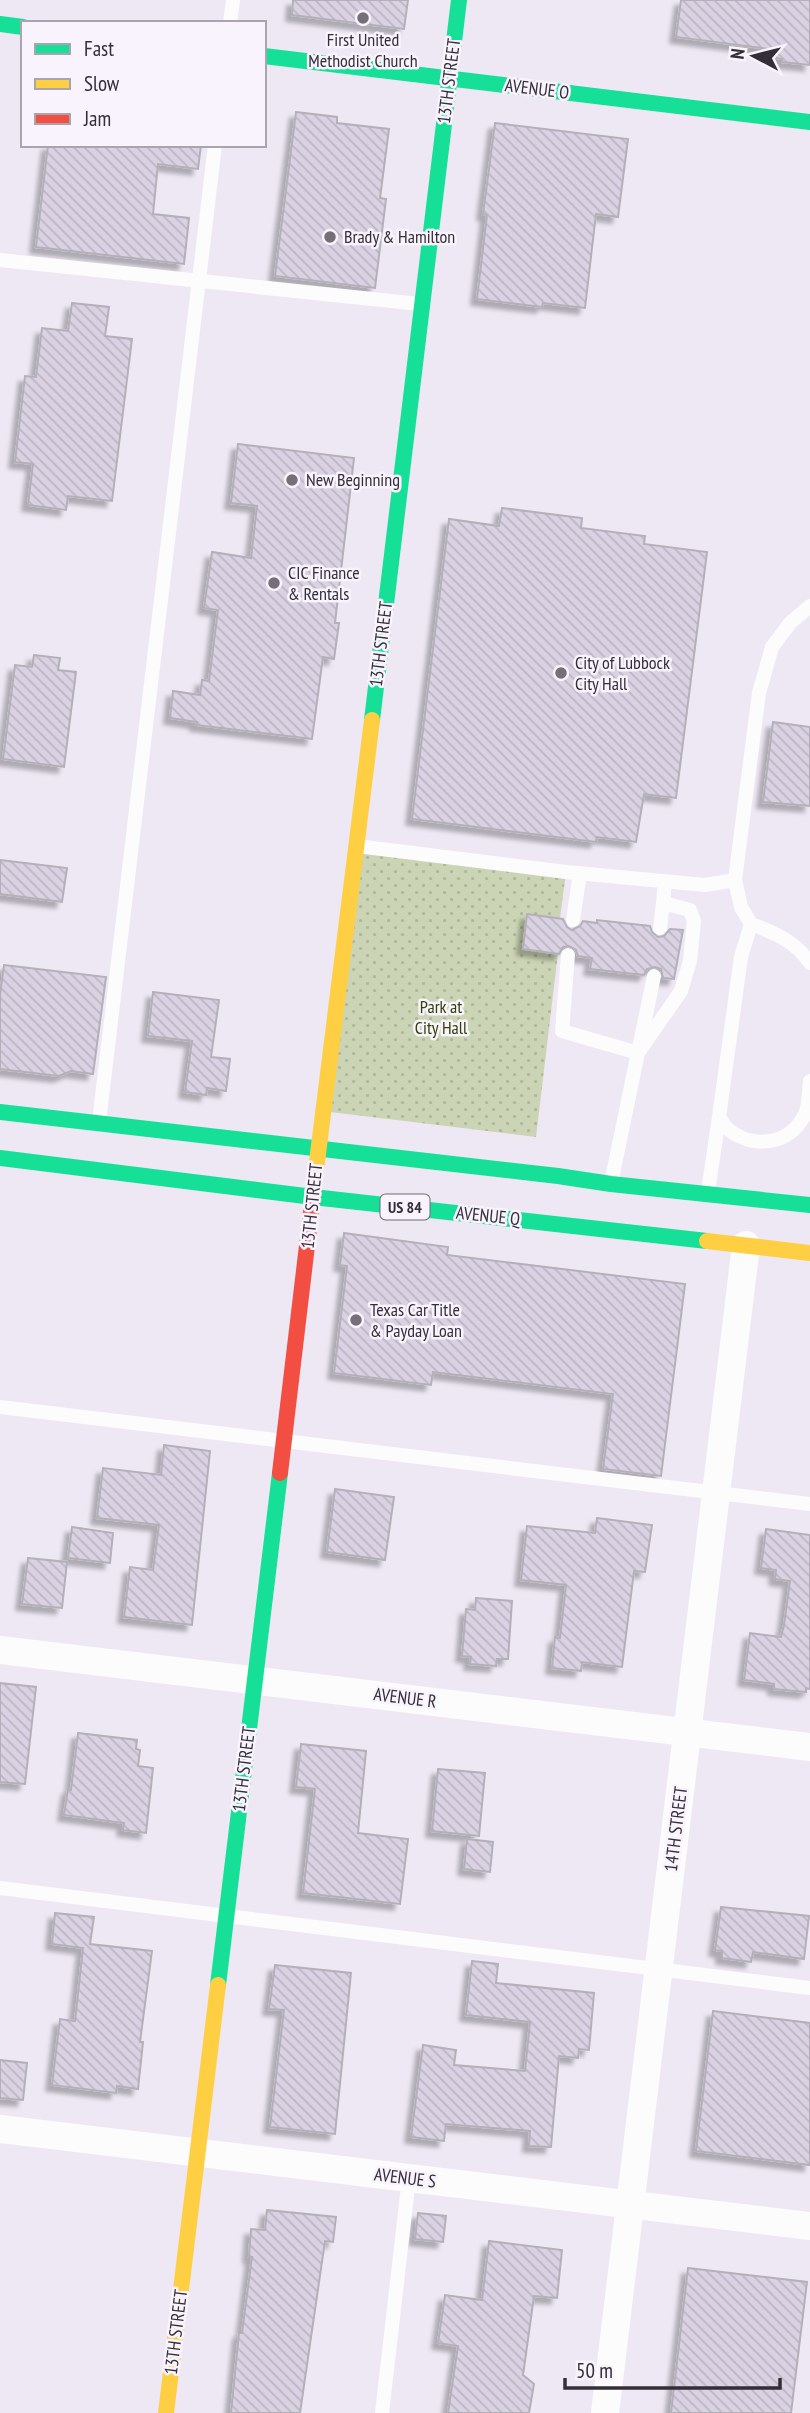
<svg xmlns="http://www.w3.org/2000/svg" width="810" height="2413" font-family="'PT Sans Narrow',sans-serif">
<style>
.green{fill:url(#green-dots)}
.building{fill:url(#building-back-hatch);stroke:#b4b0b9;stroke-width:2;filter:url(#shadow)}
.lines{fill:none;stroke-linecap:round;stroke-linejoin:round}
.lane{stroke:#fcfcfd;stroke-width:14}
.street{stroke:#fcfcfd;stroke-width:28}
.fast{stroke:#16e098;stroke-width:16}
.slow{stroke:#ffcf43;stroke-width:16}
.jam{stroke:#f24e42;stroke-width:16}
.poi-dot{fill:#746f79;stroke:#f8f3fc;stroke-width:2.5}
.labels{text-anchor:middle;stroke-width:5;stroke-linejoin:round;paint-order:stroke}
.shield{fill:#f8f3fc;stroke:#6e6972;stroke-width:2}
.shield-label{font-size:16px;font-weight:bold;fill:#332e37}
.poi-label{font-size:18px;fill:#332e37;stroke:#f8f3fc;text-anchor:start}
.street-label{font-size:18px;fill:#332e37;stroke:#f8f3fc}
.park-label{font-size:18px;fill:#334105;stroke:#f8f3fc}
</style>
<defs>
<pattern id="green-dots" width="8" height="8" patternUnits="userSpaceOnUse" patternTransform="scale(1.75)"><rect width="8" height="8" fill="#cbd4b4"/><path d="M2 2h.1M6 6h.1" fill="none" stroke="#afb69b" stroke-width="1.8" stroke-linecap="round"/></pattern>
<pattern id="building-back-hatch" width="6" height="6" patternUnits="userSpaceOnUse" patternTransform="scale(1.75)"><rect width="6" height="6" fill="#dad2e3"/><path d="M-1 5l2 2M0 0l6 6M5-1l2 2" fill="none" stroke="#bcb5c3"/></pattern>
<filter id="shadow"><feDropShadow dx="-6" dy="6" stdDeviation="2" flood-color="#0004"/></filter>
</defs>
<rect width="100%" height="100%" fill="#eee8f4"/>
<path class="green" d="M 356,846 L 566,872 L 560,918 L 527,914 L 523,949 L 558,953 L 536,1137 L 322,1111 Z"/>
<path class="building" d="M 293,0 L 408,0 L 404,29 L 292,15 Z
M 681,0 L 810,0 L 810,65 L 782,62 L 782,59 L 776,58 L 777,50 L 676,37 Z
M 296,112 L 337,117 L 337,123 L 389,129 L 380,198 L 386,199 L 375,288 L 275,276 Z
M 495,123 L 628,139 L 618,217 L 596,214 L 585,308 L 543,303 L 542,307 L 477,299 L 487,215 L 483,214 Z
M 48,145 L 201,145 L 198,169 L 158,164 L 153,214 L 189,218 L 184,264 L 36,247 Z
M 72,303 L 109,307 L 105,336 L 132,339 L 112,501 L 68,496 L 66,510 L 28,505 L 33,464 L 15,462 L 25,376 L 36,377 L 42,328 L 68,331 Z
M 238,444 L 354,458 L 335,623 L 339,623 L 334,659 L 323,657 L 312,739 L 196,725 L 197,722 L 170,718 L 173,691 L 200,695 L 202,680 L 209,681 L 218,610 L 204,608 L 212,552 L 251,558 L 257,506 L 231,503 Z
M 502,508 L 582,518 L 581,528 L 645,536 L 644,544 L 707,552 L 676,798 L 644,794 L 636,842 L 597,837 L 596,842 L 412,819 L 449,519 L 499,526 Z
M 34,655 L 60,658 L 58,670 L 76,672 L 64,767 L 3,759 L 15,665 L 32,667 Z
M 773,722 L 810,727 L 810,806 L 763,802 Z
M 0,860 L 67,868 L 62,902 L 0,894 Z
M 527,914 L 563,919 L 567,927 L 572,930 L 580,926 L 583,921 L 597,923 L 597,920 L 650,926 L 652,932 L 658,937 L 664,936 L 670,929 L 683,930 L 674,979 L 663,978 L 661,969 L 655,967 L 647,969 L 644,975 L 590,969 L 592,958 L 578,956 L 576,950 L 569,946 L 563,947 L 559,954 L 523,949 Z
M 4,965 L 106,977 L 93,1074 L 71,1071 L 59,1076 L 0,1069 L 0,995 Z
M 153,992 L 219,1000 L 211,1057 L 230,1059 L 226,1091 L 207,1088 L 206,1095 L 185,1092 L 192,1041 L 148,1036 Z
M 344,1233 L 448,1247 L 447,1255 L 685,1284 L 661,1476 L 603,1469 L 613,1394 L 433,1372 L 431,1385 L 334,1373 L 347,1266 L 340,1265 Z
M 164,1445 L 210,1451 L 192,1625 L 124,1617 L 130,1567 L 153,1570 L 159,1525 L 97,1518 L 103,1468 L 161,1475 Z
M 335,1489 L 394,1497 L 385,1560 L 327,1552 Z
M 597,1518 L 652,1525 L 645,1572 L 634,1571 L 622,1667 L 582,1662 L 581,1671 L 552,1668 L 555,1637 L 560,1638 L 566,1585 L 521,1580 L 527,1526 L 595,1533 Z
M 72,1527 L 113,1533 L 110,1563 L 68,1558 Z
M 766,1529 L 810,1535 L 810,1689 L 806,1688 L 806,1692 L 774,1689 L 774,1684 L 744,1680 L 750,1633 L 781,1637 L 784,1625 L 790,1581 L 775,1579 L 776,1570 L 761,1568 Z
M 28,1558 L 67,1562 L 62,1608 L 22,1604 Z
M 476,1598 L 512,1601 L 508,1659 L 497,1659 L 496,1666 L 470,1664 L 471,1657 L 462,1656 L 466,1609 L 475,1610 Z
M 0,1683 L 36,1687 L 25,1784 L 0,1782 Z
M 78,1733 L 137,1740 L 136,1749 L 140,1750 L 138,1766 L 153,1768 L 146,1833 L 123,1830 L 124,1823 L 64,1815 L 68,1789 L 71,1790 Z
M 301,1744 L 366,1751 L 358,1833 L 408,1839 L 400,1904 L 303,1893 L 315,1789 L 296,1787 Z
M 438,1769 L 485,1773 L 479,1836 L 432,1831 Z
M 467,1839 L 493,1842 L 490,1872 L 464,1869 Z
M 721,1907 L 809,1916 L 804,1959 L 753,1952 L 751,1962 L 722,1958 L 722,1951 L 715,1950 Z
M 55,1913 L 94,1917 L 90,1944 L 152,1951 L 140,2042 L 143,2042 L 138,2089 L 117,2086 L 116,2093 L 52,2085 L 60,2019 L 75,2021 L 83,1948 L 52,1944 Z
M 472,1961 L 498,1964 L 496,1983 L 594,1993 L 589,2050 L 579,2049 L 578,2058 L 559,2056 L 551,2147 L 529,2146 L 530,2131 L 446,2124 L 444,2141 L 411,2137 L 423,2045 L 456,2050 L 454,2065 L 525,2071 L 530,2022 L 466,2015 Z
M 275,1965 L 351,1973 L 335,2134 L 270,2127 L 284,2010 L 269,2009 Z
M 713,2011 L 810,2023 L 810,2165 L 696,2151 Z
M 0,2060 L 27,2063 L 23,2100 L 0,2098 Z
M 267,2210 L 336,2217 L 333,2242 L 325,2241 L 300,2413 L 231,2413 L 239,2333 L 242,2333 L 252,2257 L 249,2257 L 251,2229 L 265,2230 Z
M 418,2213 L 446,2216 L 443,2242 L 415,2239 Z
M 489,2241 L 562,2250 L 557,2298 L 534,2296 L 523,2375 L 534,2384 L 529,2413 L 448,2413 L 458,2346 L 438,2343 L 445,2295 L 482,2300 Z
M 688,2268 L 807,2282 L 791,2413 L 671,2413 Z"/>
<g class="lines">
<path class="lane" d="M 230,23 L 233,0
M 0,260 L 420,304
M 810,606 L 791,622 L 772,647 L 759,693 L 735,880 L 741,907 L 751,924 C 774,932 796,942 810,963
M 357,846 L 566,872 L 705,885 L 735,880
M 573,920 L 580,873
M 751,924 L 741,957 L 719,1117 C 722,1121 725,1127 729,1130 C 755,1150 791,1144 805,1114 C 809,1105 809,1092 810,1081
M 660,928 L 663,903
M 568,955 L 562,1031 L 638,1053 L 654,976
M 99,1122 L 215,145
M 611,1183 L 638,1053 L 681,991 L 690,961 L 694,921 L 690,910 L 663,903 L 665,881
M 708,1192 L 719,1117
M 0,1407 L 810,1504
M 0,1888 L 810,1988
M 382,2413 L 409,2178"/>
<path class="street" d="M 0,1650 L 810,1747
M 0,2129 L 810,2226
M 605,2413 L 746,1245"/>
<path class="fast" d="M 0,24 L 23,27
M 264,56 L 810,122
M 372,720 L 459,0
M 0,1112 L 558,1176 L 611,1184 L 810,1205
M 0,1158 L 313,1197 L 707,1241
M 218,1985 L 280,1473"/>
<path class="slow" d="M 315,1178 L 372,720
M 707,1241 L 810,1253
M 166,2413 L 218,1985"/>
<path class="jam" d="M 280,1473 L 315,1178"/>
</g>
<g class="poi-dot">
<circle cx="363" cy="18" r="7"/>
<circle cx="330" cy="237" r="7"/>
<circle cx="292" cy="480" r="7"/>
<circle cx="274" cy="583" r="7"/>
<circle cx="561" cy="673" r="7"/>
<circle cx="356" cy="1320" r="7"/>
</g>
<g class="labels">
<rect class="shield" x="380.5" y="1194.5" width="49" height="25" rx="5"/>
<g class="shield-label">
<text x="405" y="1213">US 84</text>
</g>
<g class="poi-label">
<text x="363" y="46" text-anchor="middle">First United<tspan x="363" dy="21">Methodist Church</tspan></text>
<text x="344" y="243">Brady &amp; Hamilton</text>
<text x="306" y="486">New Beginning</text>
<text x="288" y="579">CIC Finance<tspan x="288" dy="21">&amp; Rentals</tspan></text>
<text x="575" y="669">City of Lubbock<tspan x="575" dy="21">City Hall</tspan></text>
<text x="370" y="1316">Texas Car Title<tspan x="370" dy="21">&amp; Payday Loan</tspan></text>
</g>
<g class="street-label">
<text transform="translate(449 81) rotate(-83)" y="6">13TH STREET</text>
<text transform="translate(537 89) rotate(7)" y="6">AVENUE O</text>
<text transform="translate(381 644) rotate(-83)" y="6">13TH STREET</text>
<text transform="translate(312 1206) rotate(-84)" y="6">13TH STREET</text>
<text transform="translate(488 1216) rotate(6)" y="6">AVENUE Q</text>
<text transform="translate(405 1698) rotate(7)" y="6">AVENUE R</text>
<text transform="translate(244 1769) rotate(-83)" y="6">13TH STREET</text>
<text transform="translate(676 1829) rotate(-83)" y="6">14TH STREET</text>
<text transform="translate(405 2178) rotate(7)" y="6">AVENUE S</text>
<text transform="translate(176 2332) rotate(-83)" y="6">13TH STREET</text>
</g>
<g class="park-label">
<text x="441" y="1013">Park at<tspan x="441" dy="21">City Hall</tspan></text>
</g>
</g>
<rect x="21" y="21" width="245" height="126" fill="#f8f3fc" stroke="#a9a4ad" stroke-width="2"/>
<rect x="35" y="44" width="35" height="10" fill="#16e098" stroke="#a9a4ad" stroke-width="2"/>
<text x="84" y="56" font-size="21" fill="#332e37">Fast</text>
<rect x="35" y="79" width="35" height="10" fill="#ffcf43" stroke="#a9a4ad" stroke-width="2"/>
<text x="84" y="91" font-size="21" fill="#332e37">Slow</text>
<rect x="35" y="114" width="35" height="10" fill="#f24e42" stroke="#a9a4ad" stroke-width="2"/>
<text x="84" y="126" font-size="21" fill="#332e37">Jam</text>
<g transform="translate(754 56) rotate(277)" stroke="#f8f3fc" stroke-width="5" paint-order="stroke">
<path d="M0-5L12 26L0 18L-12 26Z" fill="#332e37"/>
<text y="-10" font-size="19" font-weight="bold" text-anchor="middle" fill="#332e37">N</text>
</g>
<path d="M565 2378v10h215v-10" fill="none" stroke="#332e37" stroke-width="3.5"/>
<text x="576" y="2378" font-size="21" fill="#332e37" stroke="#f8f3fc" stroke-width="5" paint-order="stroke">50 m</text>
</svg>
